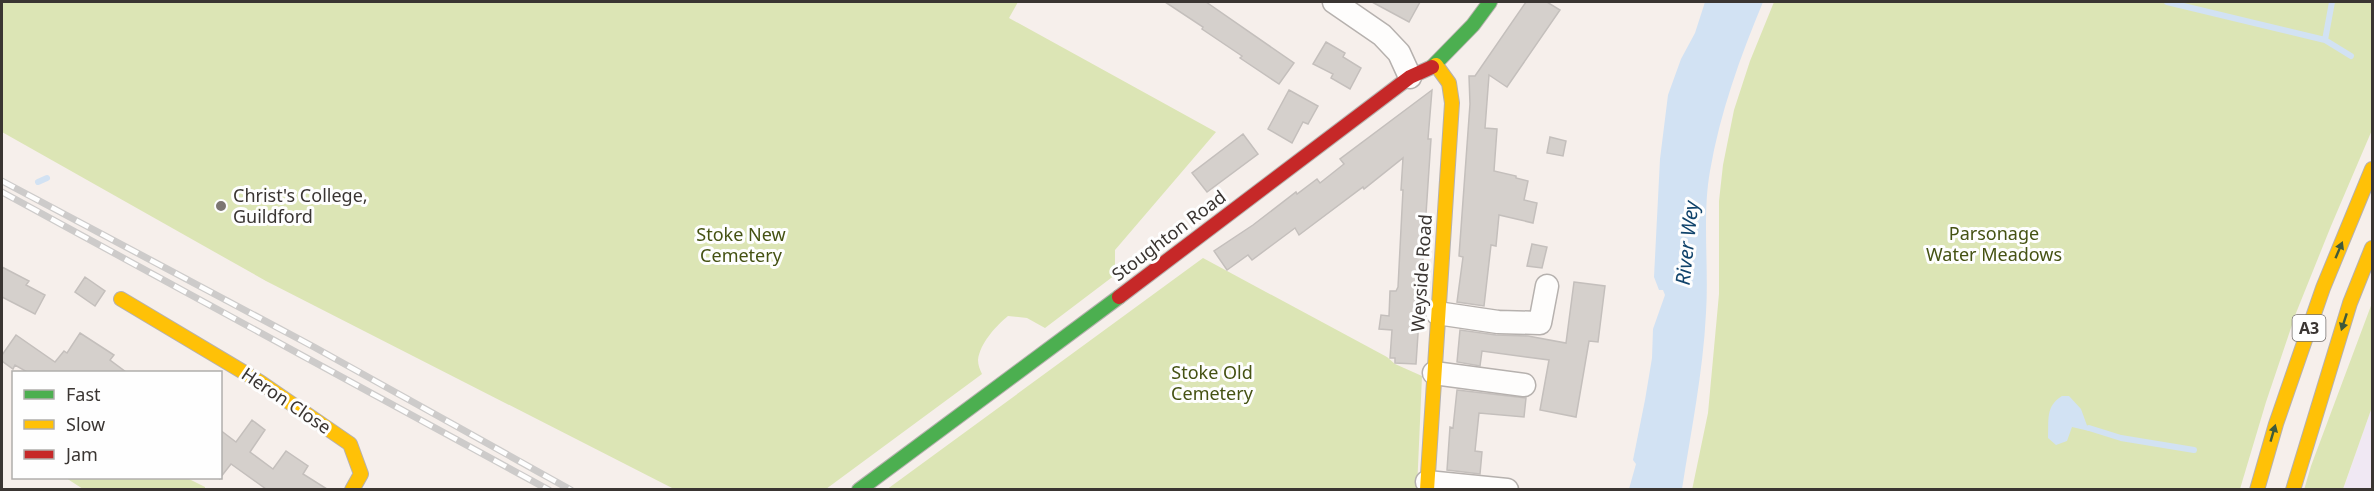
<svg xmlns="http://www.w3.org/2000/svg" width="2374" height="491" font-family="'Noto Sans',sans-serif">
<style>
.commercial{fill:#f0e8f3}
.green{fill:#dce5b5}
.water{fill:#d2e2f3}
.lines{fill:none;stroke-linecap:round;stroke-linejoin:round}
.stream{stroke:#d2e2f3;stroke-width:6}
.building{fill:#d5d0cc;stroke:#c4bfbc;stroke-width:1.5}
.street-casing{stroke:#b6b1ae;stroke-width:25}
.fast-casing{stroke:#b6b1ae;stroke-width:16}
.slow-casing{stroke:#b6b1ae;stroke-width:16}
.jam-casing{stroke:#b6b1ae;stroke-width:16}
.street{stroke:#fefdfc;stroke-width:22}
.fast{stroke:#4caf50;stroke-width:14}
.slow{stroke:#ffc107;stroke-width:14}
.jam{stroke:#c62828;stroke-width:14}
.rail-casing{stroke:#cdcbca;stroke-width:7}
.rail{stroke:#fefefe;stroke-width:4.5;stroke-dasharray:14;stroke-linecap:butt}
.oneway{fill:#3f5a3b}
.poi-dot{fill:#7c7673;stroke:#fefefe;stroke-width:2}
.labels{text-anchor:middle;stroke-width:6;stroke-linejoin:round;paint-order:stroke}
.shield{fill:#fefefe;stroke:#75716f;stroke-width:1.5}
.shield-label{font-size:16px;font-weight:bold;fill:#3a3532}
.poi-label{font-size:18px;fill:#3a3532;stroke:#fefefe;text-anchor:start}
.park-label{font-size:18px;fill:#455213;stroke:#fefefe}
.street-label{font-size:18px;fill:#3a3532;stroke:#fefefe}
.water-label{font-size:20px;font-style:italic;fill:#10436b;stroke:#fefefe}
</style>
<rect width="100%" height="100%" fill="#f6efeb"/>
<path class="commercial" d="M 2372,407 L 2372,489 L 2343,490 L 2362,435 Z"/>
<path class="green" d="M 2,2 L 1018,2 L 1009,18 L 1216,132 L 1115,250 L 1115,275 L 1045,328 L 1027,318 L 1008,316 C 996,326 980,343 978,360 C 978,365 980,370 982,374 L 826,489 L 674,489 L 266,281 L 2,132 Z
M 1774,2 L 2372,2 L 2372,130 L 2331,226 L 2296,313 L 2266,402 L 2240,489 L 1692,490 L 1708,413 L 1719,294 L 1719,201 L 1723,165 L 1734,110 L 1750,61 Z
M 1203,258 L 1387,357 L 1395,364 L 1422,376 L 1417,489 L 886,490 Z
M 2372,303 L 2372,407 L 2343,489 L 2304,490 L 2311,466 Z
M 66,478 L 187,478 L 205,487 L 205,489 L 83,489 Z"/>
<path class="water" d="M 1705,2 L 1763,2 C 1740,57 1720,113 1710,171 C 1702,215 1709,268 1706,313 C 1703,373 1691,431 1682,489 L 1629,489 L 1636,464 L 1633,460 L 1645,400 L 1652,358 L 1653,329 L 1665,295 L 1663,290 L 1659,290 L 1654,277 L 1660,159 L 1668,95 L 1681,59 L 1695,33 Z
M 2062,396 L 2069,396 L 2081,409 L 2089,431 L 2072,427 L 2067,441 L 2056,445 L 2048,438 C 2049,421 2045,406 2062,396 Z"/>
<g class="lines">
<path class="stream" d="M 2167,2 L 2325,40 L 2351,56
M 2325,40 L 2332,2
M 38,182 L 47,178
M 2089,428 L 2121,438 L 2194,450"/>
</g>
<path class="building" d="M 1165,2 L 1206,2 L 1294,63 L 1279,84 L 1240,58 L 1242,56 L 1202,29 L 1203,27 Z
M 1372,2 L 1420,2 L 1409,22 Z
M 1526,2 L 1547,2 L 1560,10 L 1507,87 L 1489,75 L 1485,128 L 1497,129 L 1494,171 L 1516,176 L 1516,178 L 1528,181 L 1524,200 L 1537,203 L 1533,223 L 1499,215 L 1496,246 L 1491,245 L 1484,306 L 1457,302 L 1463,257 L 1459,256 L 1470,104 L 1469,76 L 1475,76 Z
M 1326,42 L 1345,53 L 1343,57 L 1361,68 L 1350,89 L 1331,78 L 1333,74 L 1313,64 Z
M 1289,90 L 1318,106 L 1308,124 L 1303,122 L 1292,143 L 1268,129 Z
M 1432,90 L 1428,139 L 1431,139 L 1416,364 L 1395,363 L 1395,358 L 1390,358 L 1392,330 L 1379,329 L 1381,315 L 1389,316 L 1390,291 L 1396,291 L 1398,287 L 1403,190 L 1401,190 L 1403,158 L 1364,189 L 1363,187 L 1299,235 L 1295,228 L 1252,260 L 1248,255 L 1227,270 L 1214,251 L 1253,225 L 1296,192 L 1297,194 L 1317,179 L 1320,183 L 1344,164 L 1340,159 Z
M 1243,134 L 1258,154 L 1207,192 L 1192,173 Z
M 1550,137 L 1566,141 L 1563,156 L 1547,153 Z
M 1532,244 L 1547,247 L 1542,268 L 1527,266 Z
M 2,267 L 29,281 L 26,285 L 45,295 L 35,314 L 2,297 Z
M 85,277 L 105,291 L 95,306 L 75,292 Z
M 1574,282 L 1605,286 L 1598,342 L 1589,341 L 1576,417 L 1540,410 L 1549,360 L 1482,351 L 1480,366 L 1457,362 L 1460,330 L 1496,335 L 1528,336 L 1566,343 Z
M 80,333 L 114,355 L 110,360 L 126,372 L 27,372 L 15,365 L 13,369 L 2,361 L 2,355 L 16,335 L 55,362 L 64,351 L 67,353 Z
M 1457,390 L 1526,398 L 1524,417 L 1479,413 L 1475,451 L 1482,452 L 1480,474 L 1447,470 L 1450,427 L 1453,428 Z
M 252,420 L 265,430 L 250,452 L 273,469 L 286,451 L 308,466 L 303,474 L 327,489 L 266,489 L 231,464 L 220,478 L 220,430 L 236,442 Z"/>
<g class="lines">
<g class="street-casing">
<path id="street" d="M 1334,2 L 1382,35 L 1399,53 L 1410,77
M 1437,313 L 1498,322 L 1540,323 L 1547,286
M 1434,373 L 1524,385
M 1427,482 L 1507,490"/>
</g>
<g class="fast-casing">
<path id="fast" d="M 1432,67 L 1473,25 L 1490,2
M 859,490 L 1119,297"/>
</g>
<g class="slow-casing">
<path id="slow" d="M 121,299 L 260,382 L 350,444 L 361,474 L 352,490
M 1427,490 L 1452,103 L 1449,83 L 1436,65
M 2257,490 L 2276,424 L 2323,288 L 2372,169
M 2293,490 L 2350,303 L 2372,248"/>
</g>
<g class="jam-casing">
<path id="jam" d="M 1119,297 L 1410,77 L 1432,67"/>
</g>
<use href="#street" class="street"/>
<use href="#fast" class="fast"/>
<use href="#slow" class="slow"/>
<use href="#jam" class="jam"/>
<g class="rail-casing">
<path id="rail" d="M 2,181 L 314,347 L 571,490
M 2,192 L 549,490"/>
</g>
<use href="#rail" class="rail"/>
</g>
<defs><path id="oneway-solid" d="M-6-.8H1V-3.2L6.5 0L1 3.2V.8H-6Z" transform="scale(1.5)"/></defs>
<g class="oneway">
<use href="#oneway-solid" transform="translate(2339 250) rotate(-67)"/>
<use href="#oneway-solid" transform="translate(2344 322) rotate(108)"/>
<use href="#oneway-solid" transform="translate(2273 433) rotate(-74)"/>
</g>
<circle class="poi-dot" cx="221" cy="206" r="6"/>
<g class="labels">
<rect class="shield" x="2292.5" y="315" width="33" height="26" rx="4.5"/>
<g class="shield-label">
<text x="2309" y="334">A3</text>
</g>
<g class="poi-label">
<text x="233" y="202">Christ's College,<tspan x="233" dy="21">Guildford</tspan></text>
</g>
<g class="park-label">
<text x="1994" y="240">Parsonage<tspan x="1994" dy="21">Water Meadows</tspan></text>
<text x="741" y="241">Stoke New<tspan x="741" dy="21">Cemetery</tspan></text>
<text x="1212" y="379">Stoke Old<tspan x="1212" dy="21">Cemetery</tspan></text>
</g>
<g class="street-label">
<text transform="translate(1169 236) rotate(-37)" y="6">Stoughton Road</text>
<text transform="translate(1422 273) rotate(-86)" y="6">Weyside Road</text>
<text transform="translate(286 401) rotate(34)" y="6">Heron Close</text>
</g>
<g class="water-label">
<text transform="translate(1687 243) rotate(-84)" y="7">River Wey</text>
</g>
</g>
<rect width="2374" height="491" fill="none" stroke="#3a3532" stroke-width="6"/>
<rect x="12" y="371" width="210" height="108" fill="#fefefe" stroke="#b0aeac" stroke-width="1.5"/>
<rect x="24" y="390" width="30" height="9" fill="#4caf50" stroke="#b0aeac" stroke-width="1.5"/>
<text x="66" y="401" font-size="18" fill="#3a3532">Fast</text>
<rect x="24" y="420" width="30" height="9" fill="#ffc107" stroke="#b0aeac" stroke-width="1.5"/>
<text x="66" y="431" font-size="18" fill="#3a3532">Slow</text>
<rect x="24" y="450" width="30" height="9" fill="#c62828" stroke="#b0aeac" stroke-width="1.5"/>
<text x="66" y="461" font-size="18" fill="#3a3532">Jam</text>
</svg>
